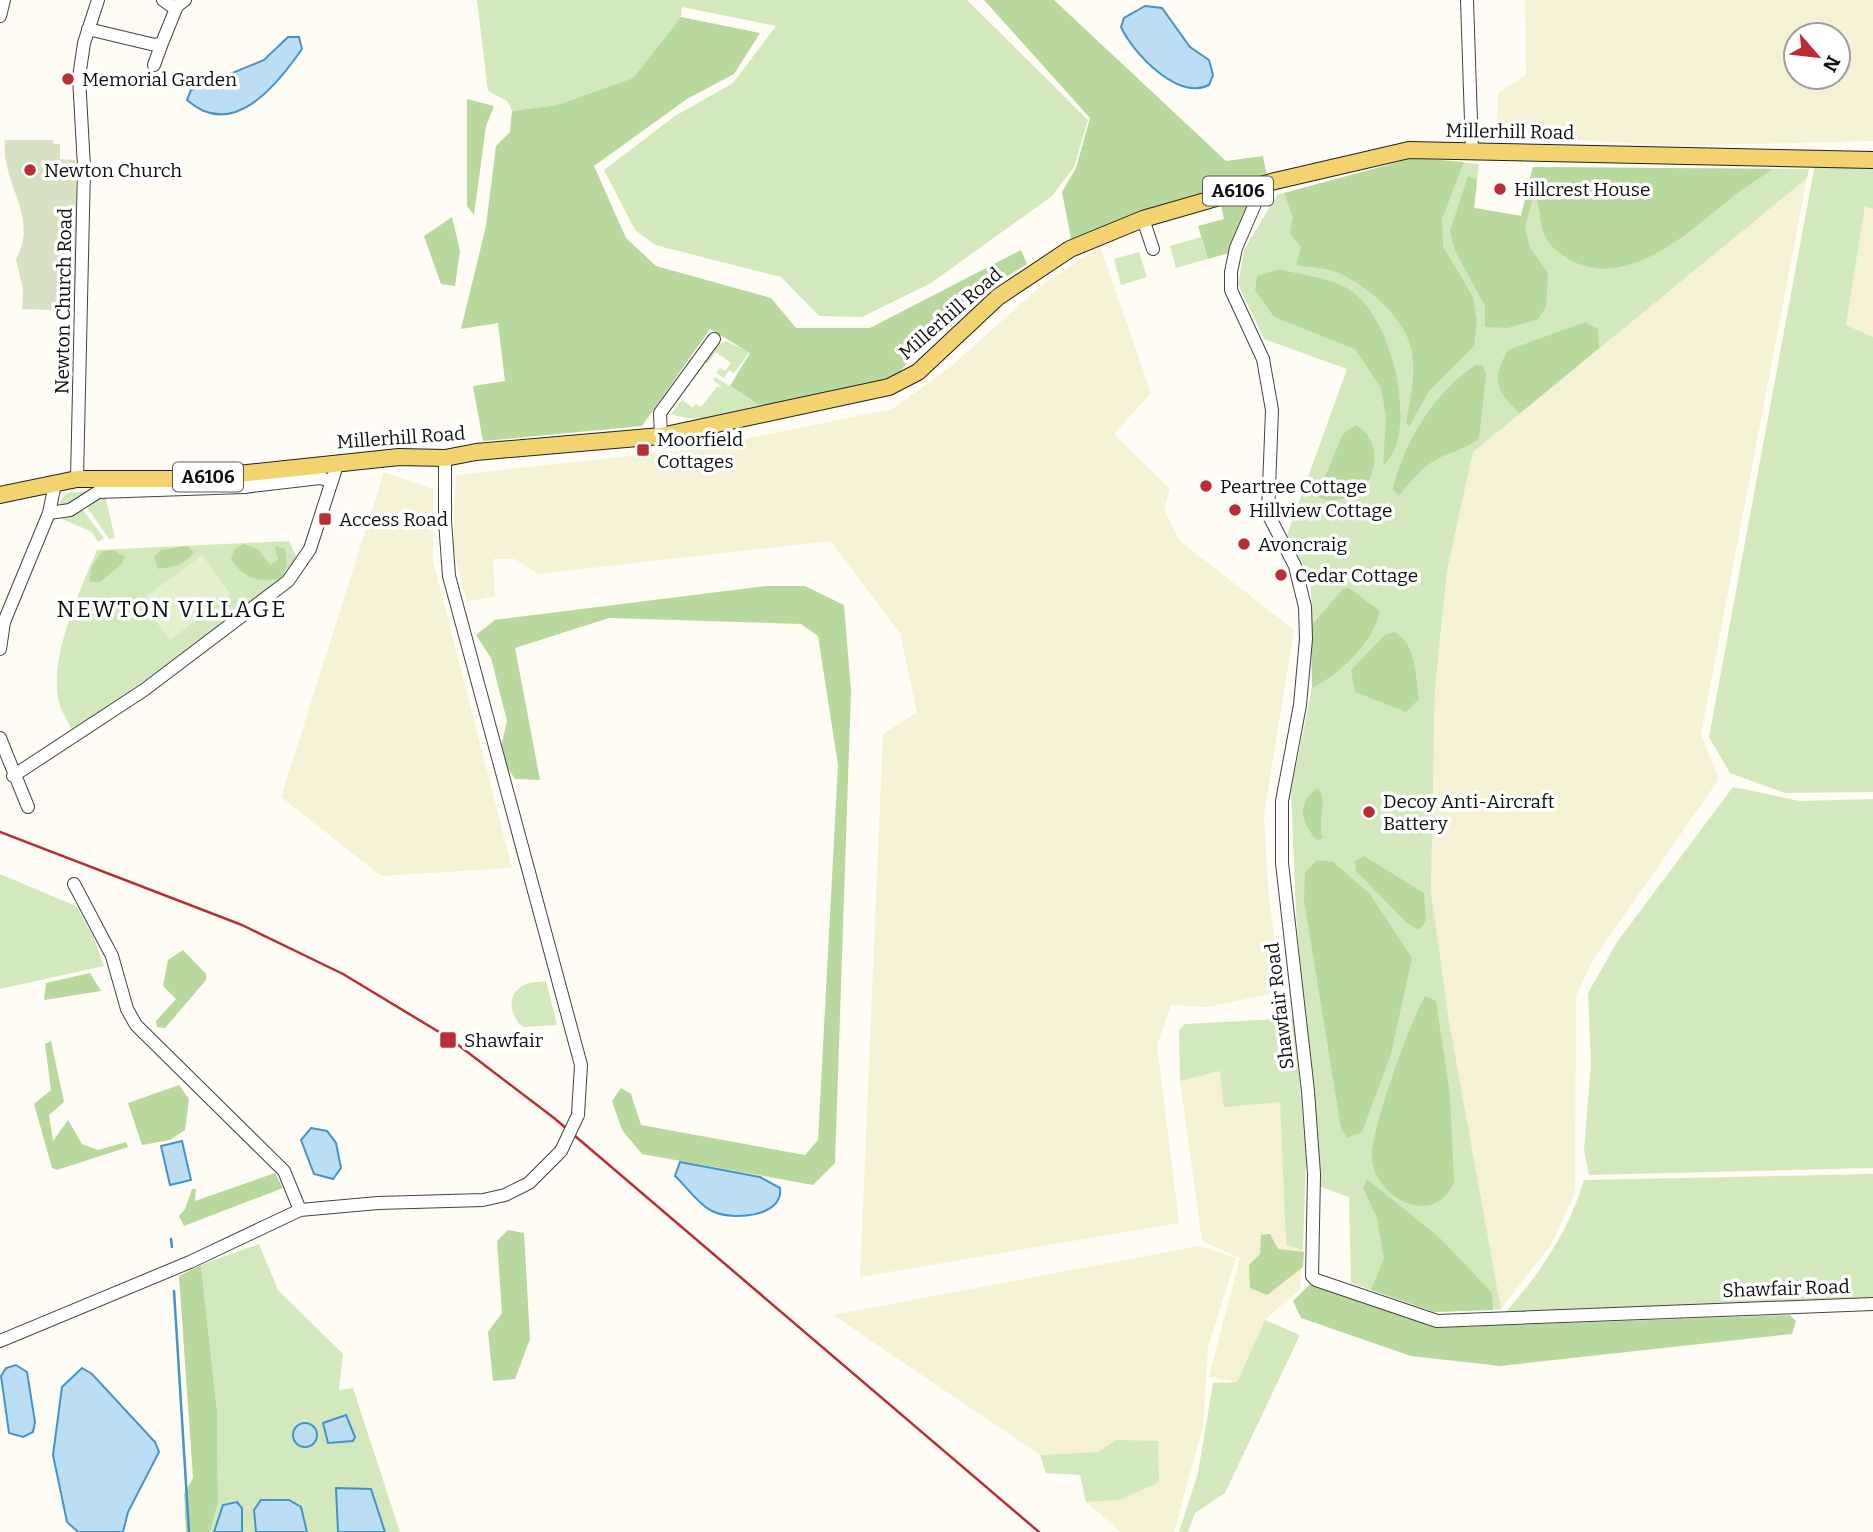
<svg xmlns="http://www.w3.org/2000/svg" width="1873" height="1532" font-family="Bitter,serif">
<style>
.farmland{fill:#f4f1d4;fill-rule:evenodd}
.green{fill:#d4e8be}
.forest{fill:#b8d89e}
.cemetery{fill:#d8e1c4}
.pitch{fill:#e5f0cf}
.water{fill:#bbdef4;stroke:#4593c8;stroke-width:2}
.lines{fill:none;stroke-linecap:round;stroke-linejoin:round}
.stream{stroke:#4593c8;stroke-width:2.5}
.minor-casing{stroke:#434343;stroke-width:14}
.major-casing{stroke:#212121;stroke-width:18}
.minor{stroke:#fff;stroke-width:12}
.major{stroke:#f2d370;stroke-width:16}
.rail{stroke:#bb2d34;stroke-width:2.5}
.minor-bridge-casing{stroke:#434343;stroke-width:14;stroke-linecap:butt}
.minor-bridge{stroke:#fff;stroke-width:12}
.poi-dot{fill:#bb2d34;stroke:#fff;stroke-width:2.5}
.labels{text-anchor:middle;stroke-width:7;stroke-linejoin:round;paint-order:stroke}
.shield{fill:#fff;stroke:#585858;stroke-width:2}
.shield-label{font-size:18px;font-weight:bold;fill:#101010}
.poi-label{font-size:19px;fill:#101010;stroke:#fff;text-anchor:start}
.street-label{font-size:19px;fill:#101010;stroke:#fff}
.quarter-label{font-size:23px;letter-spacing:2px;fill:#101010;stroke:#fff}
</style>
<rect width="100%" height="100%" fill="#fefcf4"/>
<path class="farmland" d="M 1525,0 L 1873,0 L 1873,141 L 1674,146 L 1496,135 L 1498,93 L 1526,75 ZM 1796,35 L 1838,35 L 1838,77 L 1796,77 Z
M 1807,178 L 1701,734 L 1719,779 L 1593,960 L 1576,996 L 1575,1193 L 1551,1245 L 1501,1309 L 1449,1021 L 1431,891 L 1435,688 L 1447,571 L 1473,451 Z
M 1865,205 L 1873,209 L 1873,337 L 1846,325 Z
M 1100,246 L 1151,393 L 1114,434 L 1170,489 L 1164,510 L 1180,541 L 1294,630 L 1264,815 L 1268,888 L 1281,992 L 1207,1007 L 1171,1005 L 1157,1045 L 1179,1223 L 860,1277 L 883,734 L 917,712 L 900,633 L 830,541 L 538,574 L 515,559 L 493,559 L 495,596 L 467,602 L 453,549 L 456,475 L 696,449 L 892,409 L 950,367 L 1042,285 Z
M 384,472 L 433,489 L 433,561 L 512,868 L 381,876 L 281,797 Z
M 1220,1071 L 1280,1102 L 1286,1245 L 1303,1250 L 1300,1289 L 1265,1320 L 1237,1382 L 1209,1377 L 1240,1258 L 1202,1241 L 1180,1081 Z
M 1199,1246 L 1236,1258 L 1208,1347 L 1203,1426 L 1174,1532 L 1121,1532 L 1086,1502 L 1119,1500 L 1116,1440 L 1098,1452 L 1040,1455 L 833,1315 Z"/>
<path class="green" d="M 477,0 L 967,0 L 1088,120 L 1074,167 L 1052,196 L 931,283 L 862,317 L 819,316 L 781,277 L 655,245 L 635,230 L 604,170 L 675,116 L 733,83 L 776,26 L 682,7 L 681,17 L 633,78 L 557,105 L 512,111 L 507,101 L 488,91 Z
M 1414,158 L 1479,164 L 1474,208 L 1521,216 L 1533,167 L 1809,169 L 1807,178 L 1473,452 L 1447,571 L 1435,688 L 1431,891 L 1449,1021 L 1501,1309 L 1434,1312 L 1351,1283 L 1349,1197 L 1319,1186 L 1296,914 L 1291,791 L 1312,688 L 1311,580 L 1287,535 L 1347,369 L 1264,339 L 1238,284 L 1244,250 L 1277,195 Z
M 1815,164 L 1873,165 L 1873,209 L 1865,206 L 1846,325 L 1873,337 L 1873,792 L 1785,793 L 1730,773 L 1709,737 Z
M 1201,237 L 1208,259 L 1176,268 L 1170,246 Z
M 1139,252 L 1147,277 L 1121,285 L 1114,259 Z
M 726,341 L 749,352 L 734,373 L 729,370 L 724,378 L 716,373 L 720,368 L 725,371 L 731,363 L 716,352 L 707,364 L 702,360 L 711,348 Z
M 715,377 L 762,407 C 733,413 700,425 671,414 L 682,400 L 693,408 L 696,404 L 701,407 L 717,387 L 721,386 L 713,380 Z
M 86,491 L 66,507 L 57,507 L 66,493 Z
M 105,495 L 115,538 L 109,539 L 85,504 Z
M 82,509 L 104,538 L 98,542 L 92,532 L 60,518 Z
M 289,541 L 298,560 L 274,587 L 73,732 C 69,722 61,712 59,702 C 48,658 80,591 97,550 Z
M 1733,787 L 1800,801 L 1873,799 L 1873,1168 L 1589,1175 L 1584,1150 L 1591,1063 L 1588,993 L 1617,942 Z
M 0,874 L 76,906 L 93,936 L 104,966 L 0,989 Z
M 546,981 L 557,1025 L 523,1027 C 510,1016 505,995 524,985 C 530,982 539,982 546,981 Z
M 1294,1018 L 1306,1157 L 1303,1250 L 1286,1245 L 1280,1102 L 1224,1107 L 1220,1071 L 1180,1081 L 1179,1030 L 1185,1024 Z
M 1873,1174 L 1873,1300 L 1504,1314 C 1539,1275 1569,1231 1584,1180 Z
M 259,1244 L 278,1290 L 343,1354 L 339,1390 L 353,1388 L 400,1532 L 210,1532 L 218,1502 L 217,1412 L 201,1265 Z
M 1265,1320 L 1300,1335 L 1225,1493 L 1195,1513 L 1188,1532 L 1179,1532 L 1198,1473 L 1213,1383 L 1237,1382 Z
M 1116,1440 L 1158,1441 L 1159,1482 L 1119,1500 L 1086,1502 L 1080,1475 L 1046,1473 L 1040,1455 L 1098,1452 Z"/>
<path class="forest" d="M 984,0 L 1054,0 L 1226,161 L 1263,156 L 1267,176 L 1071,239 L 1062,192 L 1076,168 L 1090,118 Z
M 681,17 L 760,33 L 734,74 L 687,99 L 594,166 L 626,238 L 656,266 L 771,298 L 796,328 L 870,328 L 1021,250 L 1027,264 L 949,311 L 894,379 L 762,407 L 730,386 L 750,353 L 710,329 L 642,426 L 483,441 L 473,386 L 505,381 L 498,323 L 461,329 L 486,226 L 496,146 L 510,132 L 512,111 L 557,105 L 633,78 Z
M 467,99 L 494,106 L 486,126 L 474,215 L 467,206 Z
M 1414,158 L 1464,162 L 1442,219 L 1443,246 L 1473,297 L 1477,321 L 1474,346 L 1429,391 L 1409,427 L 1406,423 C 1410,399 1417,373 1411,348 C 1404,317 1367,286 1339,273 C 1326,268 1310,267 1296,265 L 1301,247 L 1290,234 L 1293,217 L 1284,193 Z
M 1533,167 L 1773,169 C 1757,180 1740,190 1725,203 C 1682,238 1618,296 1561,254 C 1530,232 1549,209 1528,185 Z
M 1468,176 L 1477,180 L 1474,208 L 1521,216 L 1526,195 L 1532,201 L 1525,227 L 1530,248 L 1548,273 L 1546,307 L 1538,319 L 1508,328 L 1485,327 L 1485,306 L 1455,251 L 1450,231 Z
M 1243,200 L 1248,207 L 1229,253 L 1208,259 L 1198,226 L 1224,219 L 1221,206 Z
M 452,217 L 460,251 L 455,286 L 441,284 L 424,236 Z
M 1280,269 C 1300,275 1325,277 1343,286 C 1388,307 1412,405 1395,448 C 1393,454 1387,461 1383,466 L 1386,417 L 1381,388 L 1355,349 L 1274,317 L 1255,290 L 1257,276 Z
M 1585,322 L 1598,329 L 1599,348 L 1520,413 C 1496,392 1491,379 1508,350 Z
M 1476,365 L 1483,366 L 1486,375 L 1479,439 C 1465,449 1454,451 1439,458 C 1423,466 1410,482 1399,496 L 1393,489 C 1403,443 1436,390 1476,365 Z
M 1356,425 C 1381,438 1380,478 1356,494 C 1348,499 1338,499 1329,501 L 1317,496 L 1343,434 Z
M 243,544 L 258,549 L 270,565 L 278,560 L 275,546 L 285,549 L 287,565 L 281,578 C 259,583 244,579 231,559 L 235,549 Z
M 187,546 L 194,552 C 184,565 174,567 158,569 L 154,557 L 161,550 Z
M 113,550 L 125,557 L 121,565 L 100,582 L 90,582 L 91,567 L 103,551 Z
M 765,586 L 805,586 L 844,605 L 851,691 L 835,1163 L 813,1185 L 642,1154 L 622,1130 L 612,1101 L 621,1088 L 631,1094 L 641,1125 L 805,1155 L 818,1140 L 838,765 L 818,636 L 801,624 L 609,618 L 515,648 L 540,780 L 515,779 L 499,755 L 507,721 L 491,658 L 476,635 L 495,620 Z
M 1349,588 L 1380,611 C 1374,642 1339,675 1312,688 L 1311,626 L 1343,589 Z
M 1394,632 C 1417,643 1415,676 1419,699 L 1406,712 L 1355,692 L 1351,670 L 1385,635 Z
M 1318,788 C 1329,803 1316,821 1323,838 L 1317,840 C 1302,825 1295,802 1318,788 Z
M 1364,856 L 1424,893 L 1426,921 L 1419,930 L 1406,922 L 1356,871 L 1355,861 Z
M 1317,860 L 1333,862 L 1370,894 L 1412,958 L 1391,1054 L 1362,1132 L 1347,1138 L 1341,1128 L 1304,900 L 1305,873 Z
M 183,950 L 206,974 L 206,980 L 165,1028 L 157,1027 L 156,1021 L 176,999 L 163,986 L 168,960 Z
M 90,973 L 101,991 L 44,1000 L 46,983 Z
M 1425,996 L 1436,1001 L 1450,1095 L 1454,1182 C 1434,1229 1376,1199 1372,1159 C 1369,1135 1411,1019 1425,996 Z
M 51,1041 L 64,1102 L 49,1115 L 53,1141 L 68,1120 L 82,1144 L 98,1150 L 126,1142 L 128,1147 L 57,1170 L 52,1168 L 34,1104 L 51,1090 L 45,1044 Z
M 179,1085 L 189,1099 L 185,1130 L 170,1140 L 142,1145 L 128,1103 Z
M 275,1173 L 283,1188 L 184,1226 L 179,1216 L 185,1209 L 192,1189 L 196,1189 L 195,1201 Z
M 1367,1179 L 1441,1239 L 1492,1293 L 1493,1310 L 1434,1312 L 1371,1290 L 1384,1259 L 1377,1218 L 1363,1188 Z
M 508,1230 L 524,1233 L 530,1339 L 515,1379 L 493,1381 L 488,1332 L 502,1313 L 497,1241 Z
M 1270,1234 L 1278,1249 L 1304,1252 L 1303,1267 L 1267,1295 L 1250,1288 L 1249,1265 L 1260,1254 L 1261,1235 Z
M 201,1265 L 217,1412 L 218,1502 L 210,1532 L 186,1532 L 184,1494 L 193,1478 L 179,1276 Z
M 1310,1284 L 1419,1322 L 1457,1327 L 1790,1315 L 1796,1321 L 1792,1334 L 1500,1366 L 1411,1356 L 1301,1318 L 1293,1301 Z"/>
<path class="cemetery" d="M 5,140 L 53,140 L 54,144 L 60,144 L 60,159 L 75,160 L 78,255 L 75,311 L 22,309 L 23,290 L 16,259 C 40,216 0,183 5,140 Z"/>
<path class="pitch" d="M 202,555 L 231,594 L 170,640 L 140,601 Z"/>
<path class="water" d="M 1145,6 L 1162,8 L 1190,47 L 1209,60 L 1213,75 L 1209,85 C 1178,101 1133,53 1121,27 L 1124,18 Z
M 288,37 L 299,37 L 302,49 C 277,85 233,141 187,100 L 191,90 L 264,60 Z
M 311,1128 L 327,1131 L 336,1143 L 341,1168 L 333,1179 L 314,1174 L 301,1140 Z
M 182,1141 L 191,1180 L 170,1185 L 161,1146 Z
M 680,1162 L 760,1177 L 780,1188 C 784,1217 732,1221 712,1211 C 699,1205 686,1186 675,1176 Z
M 16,1365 L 27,1372 L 35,1422 L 33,1432 L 23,1437 L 9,1433 L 1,1376 L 6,1368 Z
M 82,1368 L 92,1374 L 155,1442 L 159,1452 L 128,1512 L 123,1532 L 78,1532 L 67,1522 L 53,1455 L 62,1387 Z
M 346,1415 L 355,1437 L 353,1441 L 328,1443 L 323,1423 Z
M293 1435a12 12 0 1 1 24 0a12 12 0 1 1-24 0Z
M 336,1488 L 371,1489 L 385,1532 L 338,1532 Z
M 261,1500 L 289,1500 L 301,1507 L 307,1532 L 256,1532 L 254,1510 Z
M 237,1502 L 242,1508 L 242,1532 L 214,1532 L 223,1505 Z"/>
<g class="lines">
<path class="stream" d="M 171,1239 L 172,1247
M 174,1291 L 189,1532"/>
<g class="minor-casing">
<path id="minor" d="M 163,0 L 176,9
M 1467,0 L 1472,151
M 0,16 L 4,0
M 88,29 L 155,45 L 162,43 L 177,6 L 185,0
M 154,65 L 162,43
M 1255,186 L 1258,197 L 1236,248 L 1231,272 L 1231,290 L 1263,359 L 1272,410 L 1268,514 L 1295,566 L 1305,607 L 1306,639 L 1300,705 L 1282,801 L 1282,863 L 1308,1091 L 1314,1174 L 1312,1276 L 1316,1280 L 1437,1321 L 1873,1304
M 1143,219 L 1153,249
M 661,436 L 660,413 L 714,339
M 445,458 L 445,521 L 449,576 L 581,1065 L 578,1115
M 77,479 L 84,167 L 79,77 L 84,43 L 98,0
M 49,513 L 70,510 L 98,492 L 244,487 L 320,478 L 332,481
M 0,649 L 4,622 L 49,513 L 55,484
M 0,738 L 28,807
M 13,776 L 144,690 L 288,581 L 310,549 L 338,462
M 74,884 L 112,956 L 127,1009 L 136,1025 L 284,1171 L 300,1210
M 0,1341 L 190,1262 L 300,1210 L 378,1203 L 483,1200 L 505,1195 L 529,1183 L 561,1151"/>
</g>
<g class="major-casing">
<path id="major" d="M 0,495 L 77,479 L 191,479 L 399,457 L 445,458 L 476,452 L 661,436 L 889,387 L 918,372 L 998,297 L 1070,249 L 1143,219 L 1275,181 L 1409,150 L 1873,160"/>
</g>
<use href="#minor" class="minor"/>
<use href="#major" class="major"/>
<path class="rail" d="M 0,832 L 242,925 L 343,974 L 449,1038 L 554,1118 L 1039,1532"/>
<g class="minor-bridge-casing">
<path id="minor-bridge" d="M 561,1151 L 578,1115"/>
</g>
<use href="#minor-bridge" class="minor-bridge"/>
</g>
<g class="poi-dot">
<circle cx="68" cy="79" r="7"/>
<circle cx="30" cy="170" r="7"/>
<circle cx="1500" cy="189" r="7"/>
<rect x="636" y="443" width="14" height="14" rx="3.5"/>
<circle cx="1206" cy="486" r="7"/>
<circle cx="1235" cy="510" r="7"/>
<rect x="318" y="512" width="14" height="14" rx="3.5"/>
<circle cx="1244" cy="544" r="7"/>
<circle cx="1281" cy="575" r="7"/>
<circle cx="1369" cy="812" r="7"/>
<rect x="439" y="1031" width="18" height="18" rx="3.5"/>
</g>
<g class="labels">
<g class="shield">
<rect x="1203" y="176.5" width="70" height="29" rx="5"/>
<rect x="173" y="462.5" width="70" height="29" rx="5"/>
</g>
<g class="shield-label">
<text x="1238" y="197">A6106</text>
<text x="208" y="483">A6106</text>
</g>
<g class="poi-label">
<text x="82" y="86">Memorial Garden</text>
<text x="44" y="177">Newton Church</text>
<text x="1514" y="196">Hillcrest House</text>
<text x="657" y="446">Moorfield<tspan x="657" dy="22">Cottages</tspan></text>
<text x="1220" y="493">Peartree Cottage</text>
<text x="1249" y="517">Hillview Cottage</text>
<text x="339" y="526">Access Road</text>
<text x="1258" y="551">Avoncraig</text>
<text x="1295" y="582">Cedar Cottage</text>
<text x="1383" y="808">Decoy Anti-Aircraft<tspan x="1383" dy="22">Battery</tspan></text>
<text x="464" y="1047">Shawfair</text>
</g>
<g class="street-label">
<text transform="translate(1510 131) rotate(1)" y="7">Millerhill Road</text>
<text transform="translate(63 301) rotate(-89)" y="7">Newton Church Road</text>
<text transform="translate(950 313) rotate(-41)" y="7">Millerhill Road</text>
<text transform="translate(401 437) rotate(-4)" y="7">Millerhill Road</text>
<text transform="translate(1279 1006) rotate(-97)" y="7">Shawfair Road</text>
<text transform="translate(1786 1288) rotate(-2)" y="7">Shawfair Road</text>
</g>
<g class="quarter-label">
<text x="172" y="617">NEWTON VILLAGE</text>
</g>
</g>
<g transform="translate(1817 56) rotate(118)"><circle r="33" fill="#ffffff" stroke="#9f9f9f" stroke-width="2"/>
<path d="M0-5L12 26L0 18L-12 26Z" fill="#bb2d34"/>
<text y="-10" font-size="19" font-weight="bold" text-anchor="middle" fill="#101010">N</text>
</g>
</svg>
